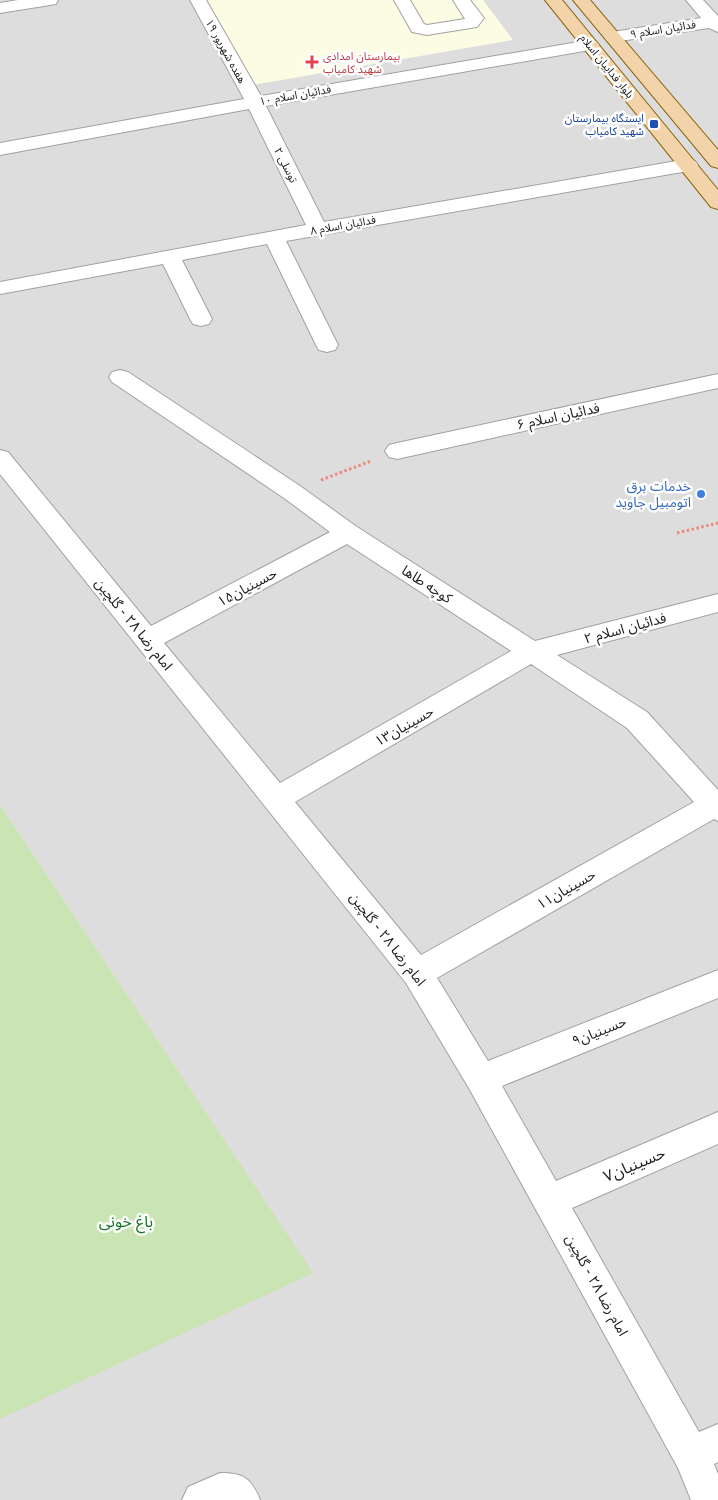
<svg xmlns="http://www.w3.org/2000/svg" width="718" height="1500" font-family="'Varela Round','Noto Sans Arabic',sans-serif">
<style>
.residential{fill:#dedddd}
.education{fill:#fcfce4}
.grass{fill:#cae4b3}
.lines{fill:none;stroke-linecap:round;stroke-linejoin:round}
.minor-casing{stroke:#a1a1a1;stroke-width:2}
.major-casing{stroke:#8c6510;stroke-width:2}
.path{stroke:#ec8a7d;stroke-width:3;stroke-dasharray:2.5 2.5;stroke-linecap:butt}
.minor{fill:#fff;fill-rule:evenodd}
.major{fill:#f3d4aa;fill-rule:evenodd}
.health-dot{fill:#e0444e;stroke:#fff;stroke-width:2}
.transit-dot{fill:#1a4fb4;stroke:#fff;stroke-width:2}
.shop-dot{fill:#3f7fe0;stroke:#fff;stroke-width:2}
.labels{text-anchor:middle;stroke-width:5;stroke-linejoin:round;paint-order:stroke}
.far-street-label{font-size:11px;fill:#202020;stroke:#fff}
.far-health-label{font-size:11px;fill:#be3a42;stroke:#fff;text-anchor:start}
.far-transit-label{font-size:11px;fill:#164399;stroke:#fff;text-anchor:end}
.street-label{font-size:14px;fill:#202020;stroke:#fff}
.shop-label{font-size:14px;fill:#366cbe;stroke:#fff;text-anchor:end}
.near-street-label{font-size:16px;fill:#202020;stroke:#fff}
.near-park-label{font-size:16px;fill:#187521;stroke:#fff}
</style>
<rect width="100%" height="100%" fill="#f0ede8"/>
<path class="residential" d="M 0,0 L 718,0 L 718,1500 L 0,1500 Z"/>
<path class="education" d="M 207,0 L 483,0 L 513,40 L 253,85 Z"/>
<path class="grass" d="M 0,805 L 313,1273 L 0,1419 Z"/>
<g class="lines">
<g class="minor-casing">
<path id="minor" d="M 18,0 L 58,0 L 56,4 L 50,5 L 0,13 L 0,3 Z
M 190,0 L 206,0 L 261,96 L 590,40 L 596,41 L 599,45 L 596,49 L 590,50 L 266,106 L 324,222 L 688,159 L 695,161 L 698,165 L 695,169 L 688,171 L 286,241 L 338,345 L 335,350 L 327,352 L 319,350 L 316,345 L 267,244 L 182,260 L 212,319 L 209,324 L 201,326 L 193,324 L 190,319 L 163,264 L 0,294 L 0,282 L 306,225 L 249,109 L 0,155 L 0,143 L 244,99 Z
M 394,0 L 410,0 L 424,24 L 427,25 L 465,19 L 453,0 L 470,0 L 484,18 L 477,27 L 427,35 L 412,32 Z
M 686,0 L 703,0 L 718,16 L 718,32 L 709,28 L 613,42 L 607,41 L 604,37 L 607,33 L 613,32 L 701,18 Z
M 120,370 L 128,372 L 300,486 L 357,527 L 535,641 L 718,594 L 718,612 L 557,655 L 647,712 L 718,790 L 718,821 L 714,819 L 437,978 L 488,1061 L 718,970 L 718,998 L 502,1086 L 556,1181 L 718,1112 L 718,1144 L 572,1208 L 699,1432 L 718,1424 L 718,1462 L 714,1464 L 718,1474 L 718,1500 L 691,1500 L 678,1468 L 470,1090 L 406,983 L 0,474 L 0,450 L 8,452 L 151,626 L 330,532 L 284,498 L 112,382 L 109,377 L 112,372 ZM 347,544 L 511,651 L 280,783 L 164,643 ZM 531,664 L 627,728 L 694,802 L 421,955 L 295,802 Z
M 718,374 L 718,388 L 397,459 L 389,457 L 385,451 L 389,445 L 397,443 Z
M 220,1473 C 244,1473 251,1478 260,1500 L 182,1500 L 188,1487 Z"/>
</g>
<g class="major-casing">
<path id="major" d="M 545,0 L 562,0 L 718,190 L 718,209 L 711,207 Z
M 573,0 L 590,0 L 718,150 L 718,168 L 711,166 Z"/>
</g>
<path class="path" d="M 321,480 L 371,461
M 677,533 L 718,523"/>
<use href="#minor" class="minor"/>
<use href="#major" class="major"/>
</g>
<path class="health-dot" d="M309.5 54.5h5v5h5v5h-5v5h-5v-5h-5v-5h5z"/>
<rect class="transit-dot" x="649" y="119" width="10" height="10" rx="2.5"/>
<circle class="shop-dot" cx="701" cy="494" r="5"/>
<g class="labels">
<g class="far-street-label">
<text transform="translate(663 29) rotate(-9)" y="4">فدائیان اسلام ۹</text>
<text transform="translate(226 51) rotate(61)" y="4">هفده شهریور ۱۹</text>
<text transform="translate(607 66) rotate(51)" y="4">بلوار فداییان اسلام</text>
<text transform="translate(295 95) rotate(-10)" y="4">فدائیان اسلام ۱۰</text>
<text transform="translate(286 165) rotate(63)" y="4">توسلی ۲</text>
<text transform="translate(343 225) rotate(-10)" y="4">فدائیان اسلام ۸</text>
</g>
<g class="far-health-label">
<text x="323" y="60">بیمارستان امدادی<tspan x="323" dy="13">شهید کامیاب</tspan></text>
</g>
<g class="far-transit-label">
<text x="644" y="122">ایستگاه بیمارستان<tspan x="644" dy="13">شهید کامیاب</tspan></text>
</g>
<g class="street-label">
<text transform="translate(558 416) rotate(-12)" y="5">فدائیان اسلام ۶</text>
<text transform="translate(427 584) rotate(33)" y="5">کوچه طاها</text>
<text transform="translate(247 587) rotate(-28)" y="5">حسینیان۱۵</text>
<text transform="translate(134 624) rotate(51)" y="5">امام رضا ۲۸ - گلچین</text>
<text transform="translate(625 628) rotate(-15)" y="5">فدائیان اسلام ۲</text>
<text transform="translate(404 726) rotate(-30)" y="5">حسینیان۱۳</text>
<text transform="translate(566 889) rotate(-30)" y="5">حسینیان۱۱</text>
<text transform="translate(388 939) rotate(52)" y="5">امام رضا ۲۸ - گلچین</text>
<text transform="translate(599 1031) rotate(-22)" y="5">حسینیان۹</text>
<text transform="translate(597 1285) rotate(61)" y="5">امام رضا ۲۸ - گلچین</text>
</g>
<g class="shop-label">
<text x="691" y="491">خدمات برق<tspan x="691" dy="16">اتومبیل جاوید</tspan></text>
</g>
<g class="near-street-label">
<text transform="translate(634 1164) rotate(-23)" y="6">حسینیان۷</text>
</g>
<g class="near-park-label">
<text x="126" y="1227">باغ خونی</text>
</g>
</g>
</svg>
